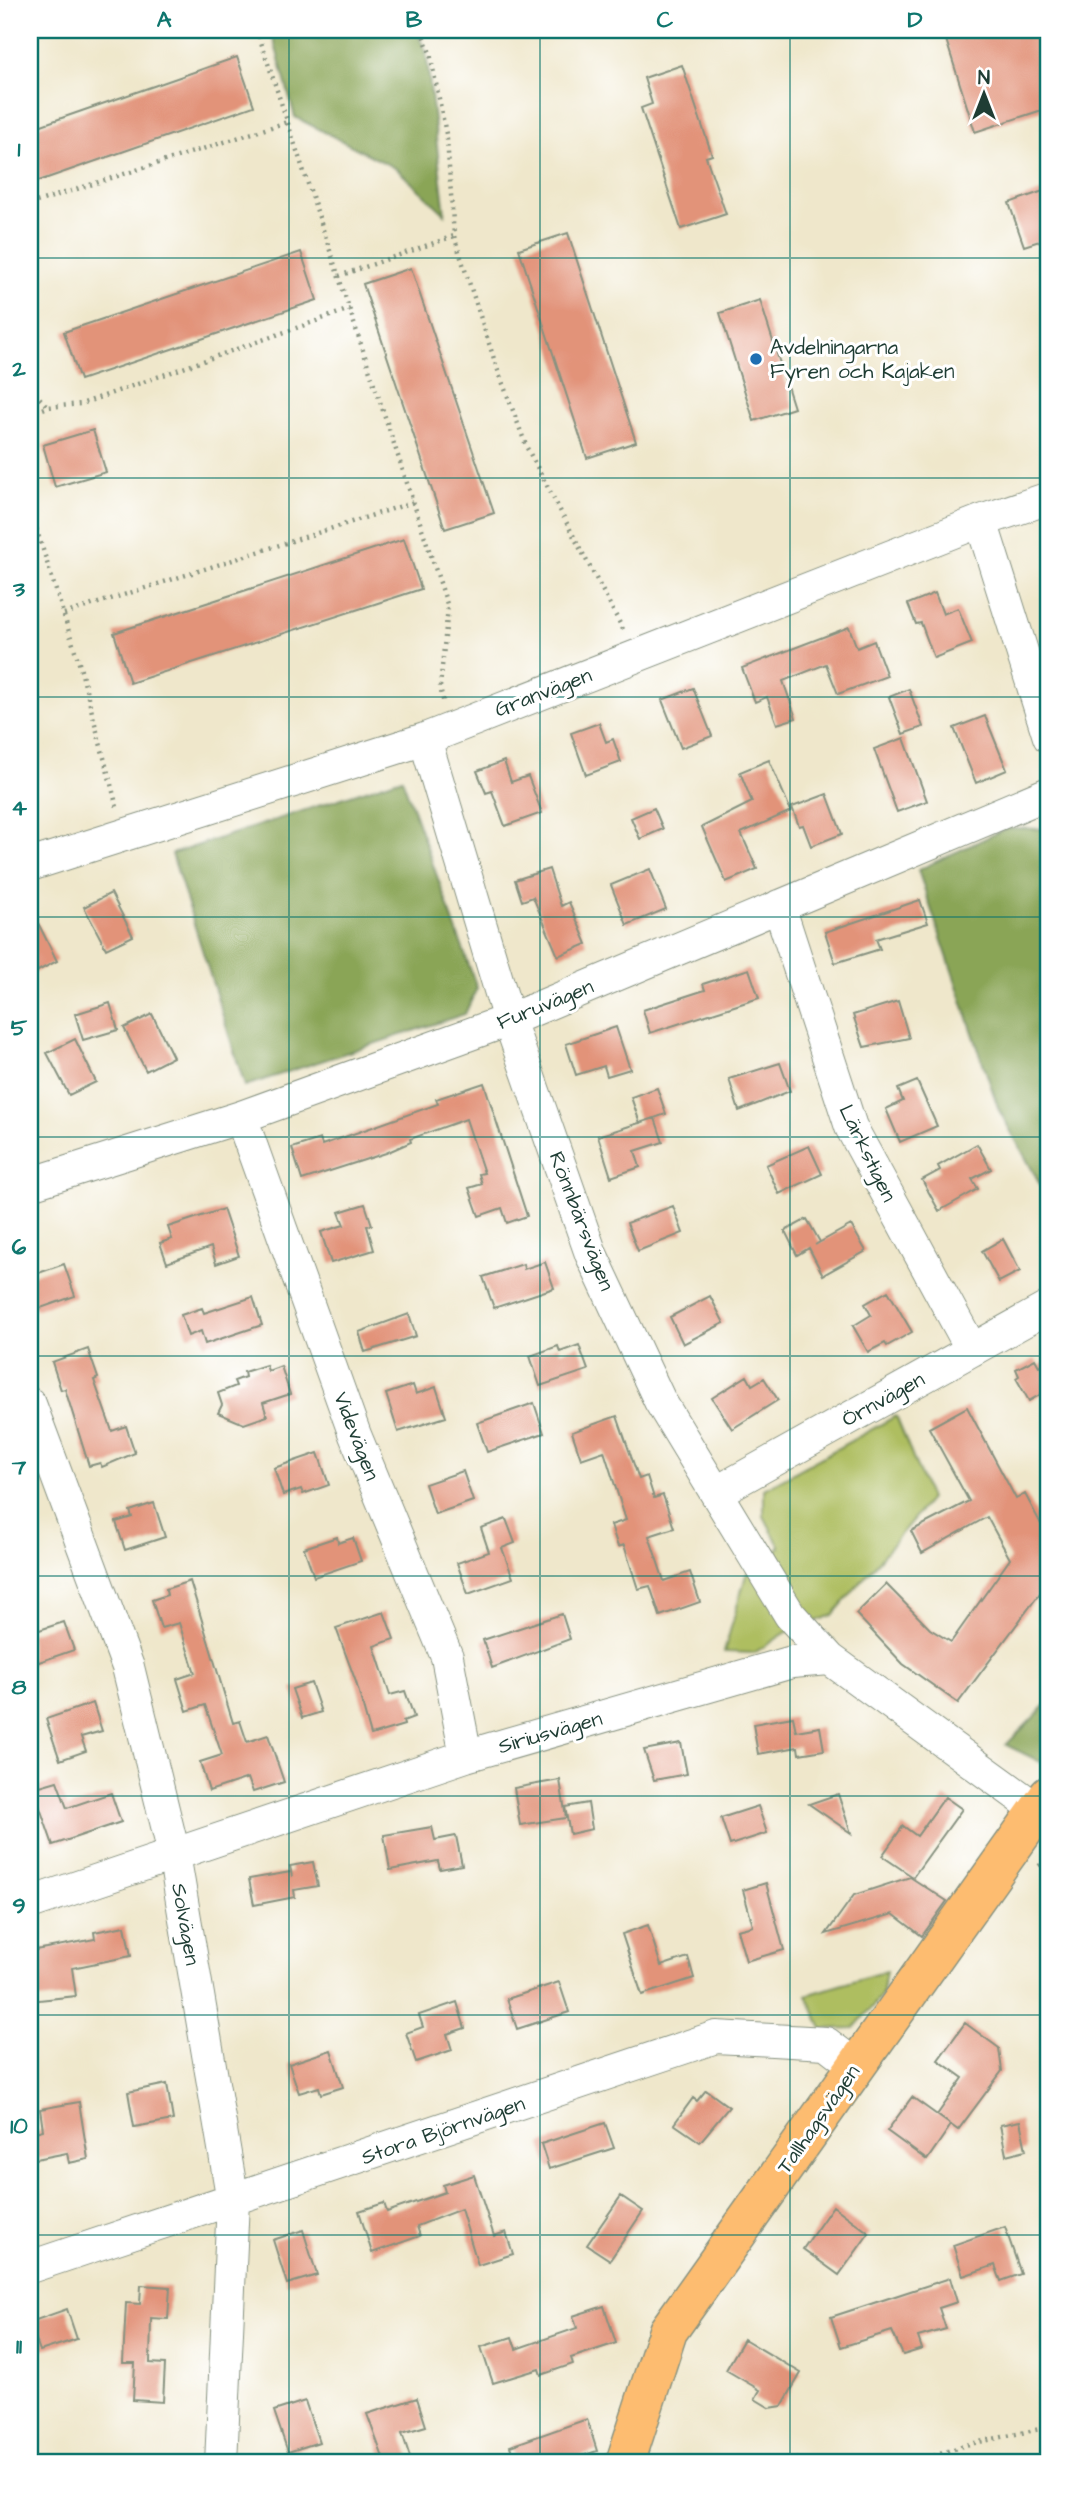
<svg xmlns="http://www.w3.org/2000/svg" width="1079" height="2493" font-family="'Architects Daughter',sans-serif">
<style>
.green{fill:#aebe61;stroke:#667e4a;stroke-width:2}
.forest{fill:#8aa557;stroke:#547146;stroke-width:2}
.building{fill:#e29379}
.lines{fill:none;stroke-linecap:round;stroke-linejoin:round}
.minor-casing{stroke:#879280;stroke-width:34}
.major-casing{stroke:#879280;stroke-width:41}
.path{stroke:#879280;stroke-width:4.5;stroke-dasharray:2 5;stroke-linecap:butt}
.minor{stroke:#fff;stroke-width:32}
.major{stroke:#fdbc70;stroke-width:38}
.grid{fill:none;stroke:#0f766e;stroke-width:2;stroke-opacity:0.55}
.poi-dot{fill:#1f6fb2;stroke:#fff;stroke-width:2.5}
.labels{text-anchor:middle;stroke-width:6;stroke-linejoin:round;paint-order:stroke}
.poi-label{font-size:21px;fill:#1f3d34;stroke:#fff;text-anchor:start}
.street-label{font-size:21px;fill:#1f3d34;stroke:#fff}
.neatline{fill:none;stroke:#0f766e;stroke-width:2.5}
.grid-label{font-size:23px;text-anchor:middle;font-weight:bold;fill:#0f766e}
</style>
<rect width="100%" height="100%" fill="#fff"/>
<filter id="ink" filterUnits="userSpaceOnUse"><feTurbulence type="fractalNoise" baseFrequency=".0143" numOctaves="2"/><feDisplacementMap in="SourceGraphic" scale="14" xChannelSelector="R" yChannelSelector="G"/><feConvolveMatrix kernelMatrix="1 2 1 2 8 2 1 2 1" color-interpolation-filters="sRGB"/></filter>
<filter id="wash" filterUnits="userSpaceOnUse"><feTurbulence type="fractalNoise" baseFrequency=".00686" numOctaves="4" result="noise"/><feDisplacementMap in="SourceGraphic" scale="28" xChannelSelector="R" yChannelSelector="G"/><feGaussianBlur stdDeviation="1.57" result="paint"/><feColorMatrix in="noise" values="0 0 0 0 0 0 0 0 0 0 0 0 0 0 0 0 0 1.4 0 .05"/><feComposite in="paint" operator="in"/></filter>
<g filter="url(#wash)">
<rect width="100%" height="100%" fill="#efe7cb"/>
<path class="green" d="M 896,1416 L 930,1499 L 833,1615 L 787,1632 L 754,1653 L 724,1652 L 746,1575 L 780,1547 L 764,1516 L 764,1489 Z
M 886,1971 L 882,1995 L 854,2028 L 822,2029 L 807,1995 Z"/>
<path class="forest" d="M 271,30 L 416,30 L 426,52 L 445,214 L 397,169 L 295,117 Z
M 402,778 L 477,988 L 465,1014 L 245,1086 L 172,854 Z
M 1007,828 L 1046,829 L 1049,837 L 1049,1200 L 999,1110 L 918,870 Z
M 1049,1702 L 1049,1766 L 1006,1745 Z"/>
<g id="blocks">
<path class="building" d="M 943,30 L 1036,30 L 1049,76 L 1049,89 L 1040,92 L 1045,109 L 975,132 Z
M 237,57 L 254,106 L 30,184 L 30,129 Z
M 682,65 L 712,155 L 706,157 L 726,214 L 681,229 L 641,108 L 652,104 L 644,78 Z
M 1049,189 L 1049,238 L 1024,246 L 1009,203 Z
M 568,233 L 636,442 L 587,458 L 519,249 Z
M 301,252 L 317,300 L 80,380 L 64,332 Z
M 411,268 L 494,513 L 445,529 L 363,284 Z
M 760,300 L 794,408 L 754,421 L 720,313 Z
M 93,430 L 106,472 L 55,487 L 43,445 Z
M 404,539 L 421,589 L 130,683 L 114,633 Z
M 935,593 L 943,614 L 958,608 L 972,643 L 934,658 L 921,623 L 916,624 L 908,604 Z
M 849,627 L 857,648 L 874,641 L 887,676 L 838,694 L 826,664 L 783,681 L 796,718 L 777,724 L 767,697 L 755,702 L 742,668 Z
M 693,688 L 712,736 L 681,748 L 662,700 Z
M 909,689 L 923,727 L 903,734 L 889,697 Z
M 985,716 L 1007,770 L 976,783 L 954,728 Z
M 599,723 L 606,742 L 613,739 L 621,762 L 586,775 L 571,733 Z
M 904,738 L 927,801 L 897,812 L 874,749 Z
M 769,760 L 791,811 L 741,833 L 757,869 L 726,882 L 702,827 L 752,802 L 740,772 Z
M 504,761 L 511,782 L 528,776 L 542,813 L 505,826 L 492,791 L 486,793 L 477,771 Z
M 827,794 L 842,834 L 811,846 L 803,825 L 799,826 L 792,807 Z
M 654,808 L 663,829 L 640,839 L 631,818 Z
M 549,869 L 561,906 L 569,902 L 587,944 L 558,956 L 533,897 L 522,901 L 515,880 Z
M 650,869 L 666,909 L 627,925 L 611,885 Z
M 111,893 L 133,936 L 106,949 L 84,907 Z
M 920,900 L 928,923 L 876,939 L 880,949 L 835,963 L 825,932 Z
M 30,907 L 57,961 L 30,975 Z
M 749,969 L 759,998 L 650,1033 L 643,1010 L 705,990 L 703,984 Z
M 898,1001 L 909,1038 L 864,1047 L 853,1015 Z
M 110,1003 L 118,1030 L 83,1040 L 75,1014 Z
M 152,1014 L 173,1057 L 146,1071 L 124,1028 Z
M 616,1027 L 630,1069 L 607,1076 L 604,1066 L 576,1075 L 566,1044 Z
M 75,1039 L 96,1082 L 69,1095 L 47,1053 Z
M 780,1063 L 790,1091 L 739,1111 L 729,1079 Z
M 917,1081 L 937,1126 L 900,1142 L 886,1109 L 903,1101 L 898,1089 Z
M 484,1083 L 527,1216 L 507,1223 L 502,1208 L 479,1216 L 469,1188 L 482,1184 L 479,1174 L 484,1173 L 466,1119 L 410,1139 L 411,1142 L 386,1153 L 302,1180 L 292,1148 L 320,1139 L 322,1145 L 438,1104 L 436,1099 Z
M 657,1088 L 666,1114 L 640,1123 L 631,1097 Z
M 655,1118 L 663,1142 L 635,1151 L 640,1167 L 611,1177 L 598,1136 Z
M 977,1144 L 991,1169 L 972,1179 L 978,1189 L 939,1211 L 922,1180 L 940,1170 L 938,1166 Z
M 809,1146 L 822,1174 L 779,1194 L 766,1165 Z
M 365,1204 L 372,1225 L 367,1226 L 374,1250 L 331,1263 L 321,1232 L 344,1225 L 339,1212 Z
M 673,1206 L 683,1233 L 638,1251 L 627,1223 Z
M 223,1209 L 239,1256 L 216,1264 L 211,1247 L 167,1263 L 160,1243 L 172,1239 L 168,1227 Z
M 807,1219 L 820,1242 L 815,1245 L 851,1225 L 866,1251 L 823,1275 L 809,1248 L 797,1255 L 785,1231 Z
M 1003,1239 L 1020,1271 L 999,1282 L 982,1251 Z
M 545,1262 L 554,1288 L 494,1308 L 483,1277 L 523,1264 L 524,1269 Z
M 64,1264 L 75,1296 L 35,1310 L 30,1294 L 30,1276 Z
M 888,1291 L 912,1332 L 887,1346 L 885,1343 L 868,1352 L 853,1326 L 871,1315 L 865,1304 Z
M 710,1296 L 724,1323 L 683,1344 L 670,1317 Z
M 253,1297 L 262,1325 L 205,1344 L 201,1331 L 188,1336 L 181,1315 L 202,1308 L 204,1313 Z
M 409,1314 L 416,1336 L 365,1352 L 359,1332 Z
M 579,1345 L 588,1370 L 540,1386 L 530,1356 L 558,1346 L 560,1352 Z
M 88,1349 L 98,1378 L 94,1380 L 112,1431 L 126,1426 L 135,1453 L 102,1467 L 100,1463 L 89,1466 L 65,1389 L 61,1390 L 52,1362 Z
M 1035,1359 L 1039,1366 L 1049,1360 L 1049,1390 L 1029,1401 L 1016,1378 L 1019,1376 L 1016,1369 Z
M 266,1365 L 268,1371 L 281,1366 L 290,1394 L 263,1403 L 267,1416 L 244,1424 L 218,1413 L 222,1405 L 218,1393 L 236,1386 L 234,1381 L 245,1377 L 244,1372 Z
M 747,1376 L 752,1385 L 764,1378 L 778,1400 L 732,1429 L 712,1398 Z
M 413,1385 L 416,1394 L 436,1387 L 446,1417 L 398,1432 L 386,1394 Z
M 534,1403 L 544,1433 L 487,1452 L 477,1423 Z
M 967,1407 L 1016,1499 L 1025,1494 L 1041,1524 L 1049,1530 L 1049,1581 L 958,1703 L 903,1664 L 856,1614 L 886,1584 L 930,1629 L 951,1642 L 1010,1559 L 987,1517 L 922,1553 L 911,1531 L 969,1501 L 929,1428 Z
M 617,1416 L 639,1479 L 647,1476 L 654,1498 L 663,1495 L 674,1528 L 649,1536 L 664,1581 L 690,1572 L 700,1602 L 660,1616 L 650,1586 L 638,1589 L 624,1545 L 618,1547 L 611,1525 L 626,1520 L 604,1451 L 581,1459 L 572,1432 Z
M 318,1453 L 329,1485 L 303,1494 L 301,1489 L 283,1495 L 274,1468 Z
M 463,1471 L 473,1501 L 435,1514 L 425,1484 Z
M 154,1503 L 165,1537 L 125,1550 L 116,1522 L 132,1517 L 130,1511 Z
M 506,1519 L 515,1543 L 502,1548 L 513,1578 L 468,1594 L 457,1563 L 489,1552 L 481,1528 Z
M 337,1537 L 338,1543 L 353,1538 L 361,1561 L 314,1577 L 304,1548 Z
M 190,1581 L 233,1723 L 240,1721 L 247,1742 L 268,1735 L 284,1782 L 253,1792 L 248,1778 L 209,1791 L 200,1762 L 222,1755 L 205,1705 L 187,1711 L 177,1679 L 195,1673 L 179,1623 L 161,1628 L 152,1600 L 167,1595 L 166,1589 Z
M 384,1612 L 394,1639 L 374,1646 L 390,1695 L 405,1691 L 414,1717 L 403,1721 L 404,1725 L 371,1735 L 356,1682 L 336,1628 Z
M 562,1614 L 570,1639 L 492,1668 L 483,1640 Z
M 64,1622 L 74,1650 L 30,1665 L 30,1633 Z
M 311,1683 L 321,1712 L 302,1718 L 292,1689 Z
M 93,1703 L 102,1731 L 81,1737 L 86,1751 L 60,1760 L 46,1719 Z
M 793,1717 L 796,1731 L 820,1727 L 824,1750 L 799,1754 L 798,1747 L 758,1754 L 753,1724 Z
M 681,1743 L 687,1774 L 654,1780 L 644,1750 Z
M 560,1780 L 566,1818 L 520,1825 L 514,1788 Z
M 57,1781 L 67,1808 L 111,1793 L 121,1822 L 53,1845 L 33,1788 Z
M 838,1794 L 851,1833 L 809,1804 Z
M 945,1797 L 962,1809 L 913,1877 L 882,1856 L 903,1826 L 917,1836 Z
M 588,1803 L 592,1829 L 570,1834 L 565,1807 Z
M 758,1806 L 767,1833 L 730,1845 L 721,1818 Z
M 432,1827 L 435,1840 L 456,1836 L 462,1865 L 440,1869 L 438,1861 L 390,1870 L 384,1835 Z
M 313,1862 L 318,1886 L 294,1890 L 295,1897 L 254,1905 L 249,1879 L 291,1872 L 292,1877 L 290,1866 Z
M 910,1877 L 947,1901 L 922,1936 L 893,1914 L 826,1934 L 854,1895 Z
M 766,1883 L 784,1950 L 746,1961 L 737,1930 L 753,1926 L 743,1890 Z
M 648,1925 L 661,1966 L 688,1957 L 694,1978 L 642,1995 L 622,1934 Z
M 125,1926 L 131,1956 L 72,1968 L 76,1996 L 30,2001 L 30,1951 L 95,1939 L 94,1932 Z
M 559,1982 L 569,2012 L 517,2029 L 507,1999 Z
M 457,2002 L 465,2028 L 447,2034 L 452,2050 L 416,2062 L 406,2033 L 423,2027 L 419,2015 Z
M 965,2023 L 999,2048 L 1002,2071 L 958,2130 L 937,2115 L 963,2078 L 938,2060 Z
M 331,2050 L 343,2087 L 321,2094 L 319,2087 L 299,2093 L 289,2064 Z
M 167,2084 L 173,2120 L 134,2127 L 128,2092 Z
M 706,2090 L 729,2107 L 700,2142 L 674,2124 L 693,2098 L 697,2101 Z
M 912,2097 L 951,2125 L 927,2160 L 887,2131 Z
M 79,2102 L 88,2159 L 69,2163 L 67,2153 L 36,2159 L 31,2133 L 43,2130 L 40,2109 Z
M 1020,2121 L 1026,2150 L 1006,2155 L 1000,2125 Z
M 605,2123 L 614,2148 L 549,2169 L 541,2144 Z
M 474,2175 L 494,2236 L 506,2232 L 513,2254 L 478,2265 L 461,2209 L 417,2226 L 420,2236 L 372,2253 L 359,2211 L 384,2203 L 387,2212 L 445,2192 L 443,2185 Z
M 621,2196 L 643,2211 L 610,2260 L 587,2245 Z
M 833,2206 L 869,2233 L 839,2275 L 803,2249 Z
M 1005,2227 L 1021,2274 L 1001,2281 L 995,2265 L 963,2276 L 953,2245 Z
M 303,2230 L 317,2275 L 287,2284 L 273,2240 Z
M 950,2278 L 957,2302 L 939,2308 L 946,2329 L 918,2337 L 922,2349 L 903,2355 L 892,2331 L 841,2347 L 831,2317 Z
M 141,2285 L 170,2287 L 168,2319 L 151,2318 L 150,2363 L 165,2364 L 163,2402 L 133,2400 L 135,2363 L 123,2363 L 126,2303 L 140,2304 Z
M 604,2306 L 616,2343 L 571,2358 L 573,2364 L 541,2375 L 539,2369 L 493,2383 L 481,2347 L 512,2337 L 516,2349 L 577,2328 L 573,2316 Z
M 67,2309 L 77,2339 L 40,2351 L 30,2322 Z
M 744,2339 L 801,2373 L 782,2406 L 770,2408 L 755,2399 L 760,2390 L 726,2370 Z
M 417,2398 L 426,2426 L 402,2433 L 412,2463 L 385,2463 L 367,2414 Z
M 305,2401 L 319,2442 L 288,2452 L 274,2411 Z
M 587,2419 L 597,2451 L 560,2463 L 516,2463 L 510,2446 Z"/>
</g>
</g>
<g filter="url(#ink)">
<use href="#blocks" fill-opacity="0" stroke="#879280" stroke-width="2"/>
<g class="lines">
<g class="minor-casing">
<path id="minor" d="M 981,521 L 1049,737
M 425,739 L 509,1020 L 591,1254 L 660,1401 L 790,1615 L 830,1659
M 30,865 L 425,739 L 981,521 L 1049,498
M 779,906 L 851,1127 L 972,1350
M 241,1117 L 355,1435 L 447,1657 L 466,1756
M 30,1184 L 241,1117 L 509,1020 L 1049,793
M 30,1404 L 128,1667 L 174,1854 L 233,2201 L 221,2463
M 717,1492 L 1049,1307
M 30,1903 L 466,1756 L 792,1662 L 830,1659 L 1049,1818
M 30,2267 L 716,2037 L 826,2043 L 856,2066"/>
</g>
<g class="major-casing">
<path id="major" d="M 625,2463 L 668,2331 L 1049,1795"/>
</g>
<path class="path" d="M 257,30 L 448,607 L 440,687 L 444,704
M 421,30 L 430,53 L 447,139 L 454,236 L 496,365 L 527,448 L 625,633
M 30,204 L 287,122
M 339,276 L 454,236
M 30,388 L 48,407 L 81,404 L 350,309
M 30,414 L 48,407
M 30,509 L 79,663 L 117,807
M 64,614 L 414,502
M 1039,1866 L 1049,1858
M 775,2463 L 793,2458 L 810,2463
M 914,2463 L 965,2445 L 1049,2427"/>
<use href="#minor" class="minor"/>
<use href="#major" class="major"/>
</g>
</g>
<path class="grid" d="M 289,30 L 289,2463M 540,30 L 540,2463M 790,30 L 790,2463M 30,258 L 1049,258M 30,478 L 1049,478M 30,697 L 1049,697M 30,917 L 1049,917M 30,1137 L 1049,1137M 30,1356 L 1049,1356M 30,1576 L 1049,1576M 30,1796 L 1049,1796M 30,2015 L 1049,2015M 30,2235 L 1049,2235"/>
<circle class="poi-dot" cx="756" cy="359" r="7"/>
<g class="labels">
<g class="poi-label">
<text x="770" y="354">Avdelningarna<tspan x="770" dy="24">Fyren och Kajaken</tspan></text>
</g>
<g class="street-label">
<text transform="translate(543 692) rotate(-21)" y="7">Granvägen</text>
<text transform="translate(545 1004) rotate(-22)" y="7">Furuvägen</text>
<text transform="translate(868 1153) rotate(64)" y="7">Lärkstigen</text>
<text transform="translate(582 1221) rotate(69)" y="7">Rönnbärsvägen</text>
<text transform="translate(883 1399) rotate(-29)" y="7">Örnvägen</text>
<text transform="translate(357 1436) rotate(69)" y="7">Videvägen</text>
<text transform="translate(550 1732) rotate(-16)" y="7">Siriusvägen</text>
<text transform="translate(186 1924) rotate(80)" y="7">Solvägen</text>
<text transform="translate(818 2119) rotate(-55)" y="7">Tallhagsvägen</text>
<text transform="translate(443 2130) rotate(-19)" y="7">Stora Björnvägen</text>
</g>
</g>
<rect width="1079" height="2493" fill="none" stroke="#fff" stroke-width="77"/>
<g transform="translate(984 94)" stroke="#ffffff" stroke-width="5" paint-order="stroke">
<path d="M0-5L12 26L0 18L-12 26Z" fill="#1f3d34"/>
<text y="-10" font-size="19" font-weight="bold" text-anchor="middle" fill="#1f3d34">N</text>
</g>
<rect x="38" y="38" width="1002" height="2416" class="neatline"/>
<g class="grid-label">
<text x="164" y="27">A</text>
<text x="414" y="27">B</text>
<text x="665" y="27">C</text>
<text x="915" y="27">D</text>
<text x="19" y="156">1</text>
<text x="19" y="376">2</text>
<text x="19" y="596">3</text>
<text x="19" y="815">4</text>
<text x="19" y="1035">5</text>
<text x="19" y="1254">6</text>
<text x="19" y="1474">7</text>
<text x="19" y="1694">8</text>
<text x="19" y="1913">9</text>
<text x="19" y="2133">10</text>
<text x="19" y="2353">11</text>
</g>
</svg>
